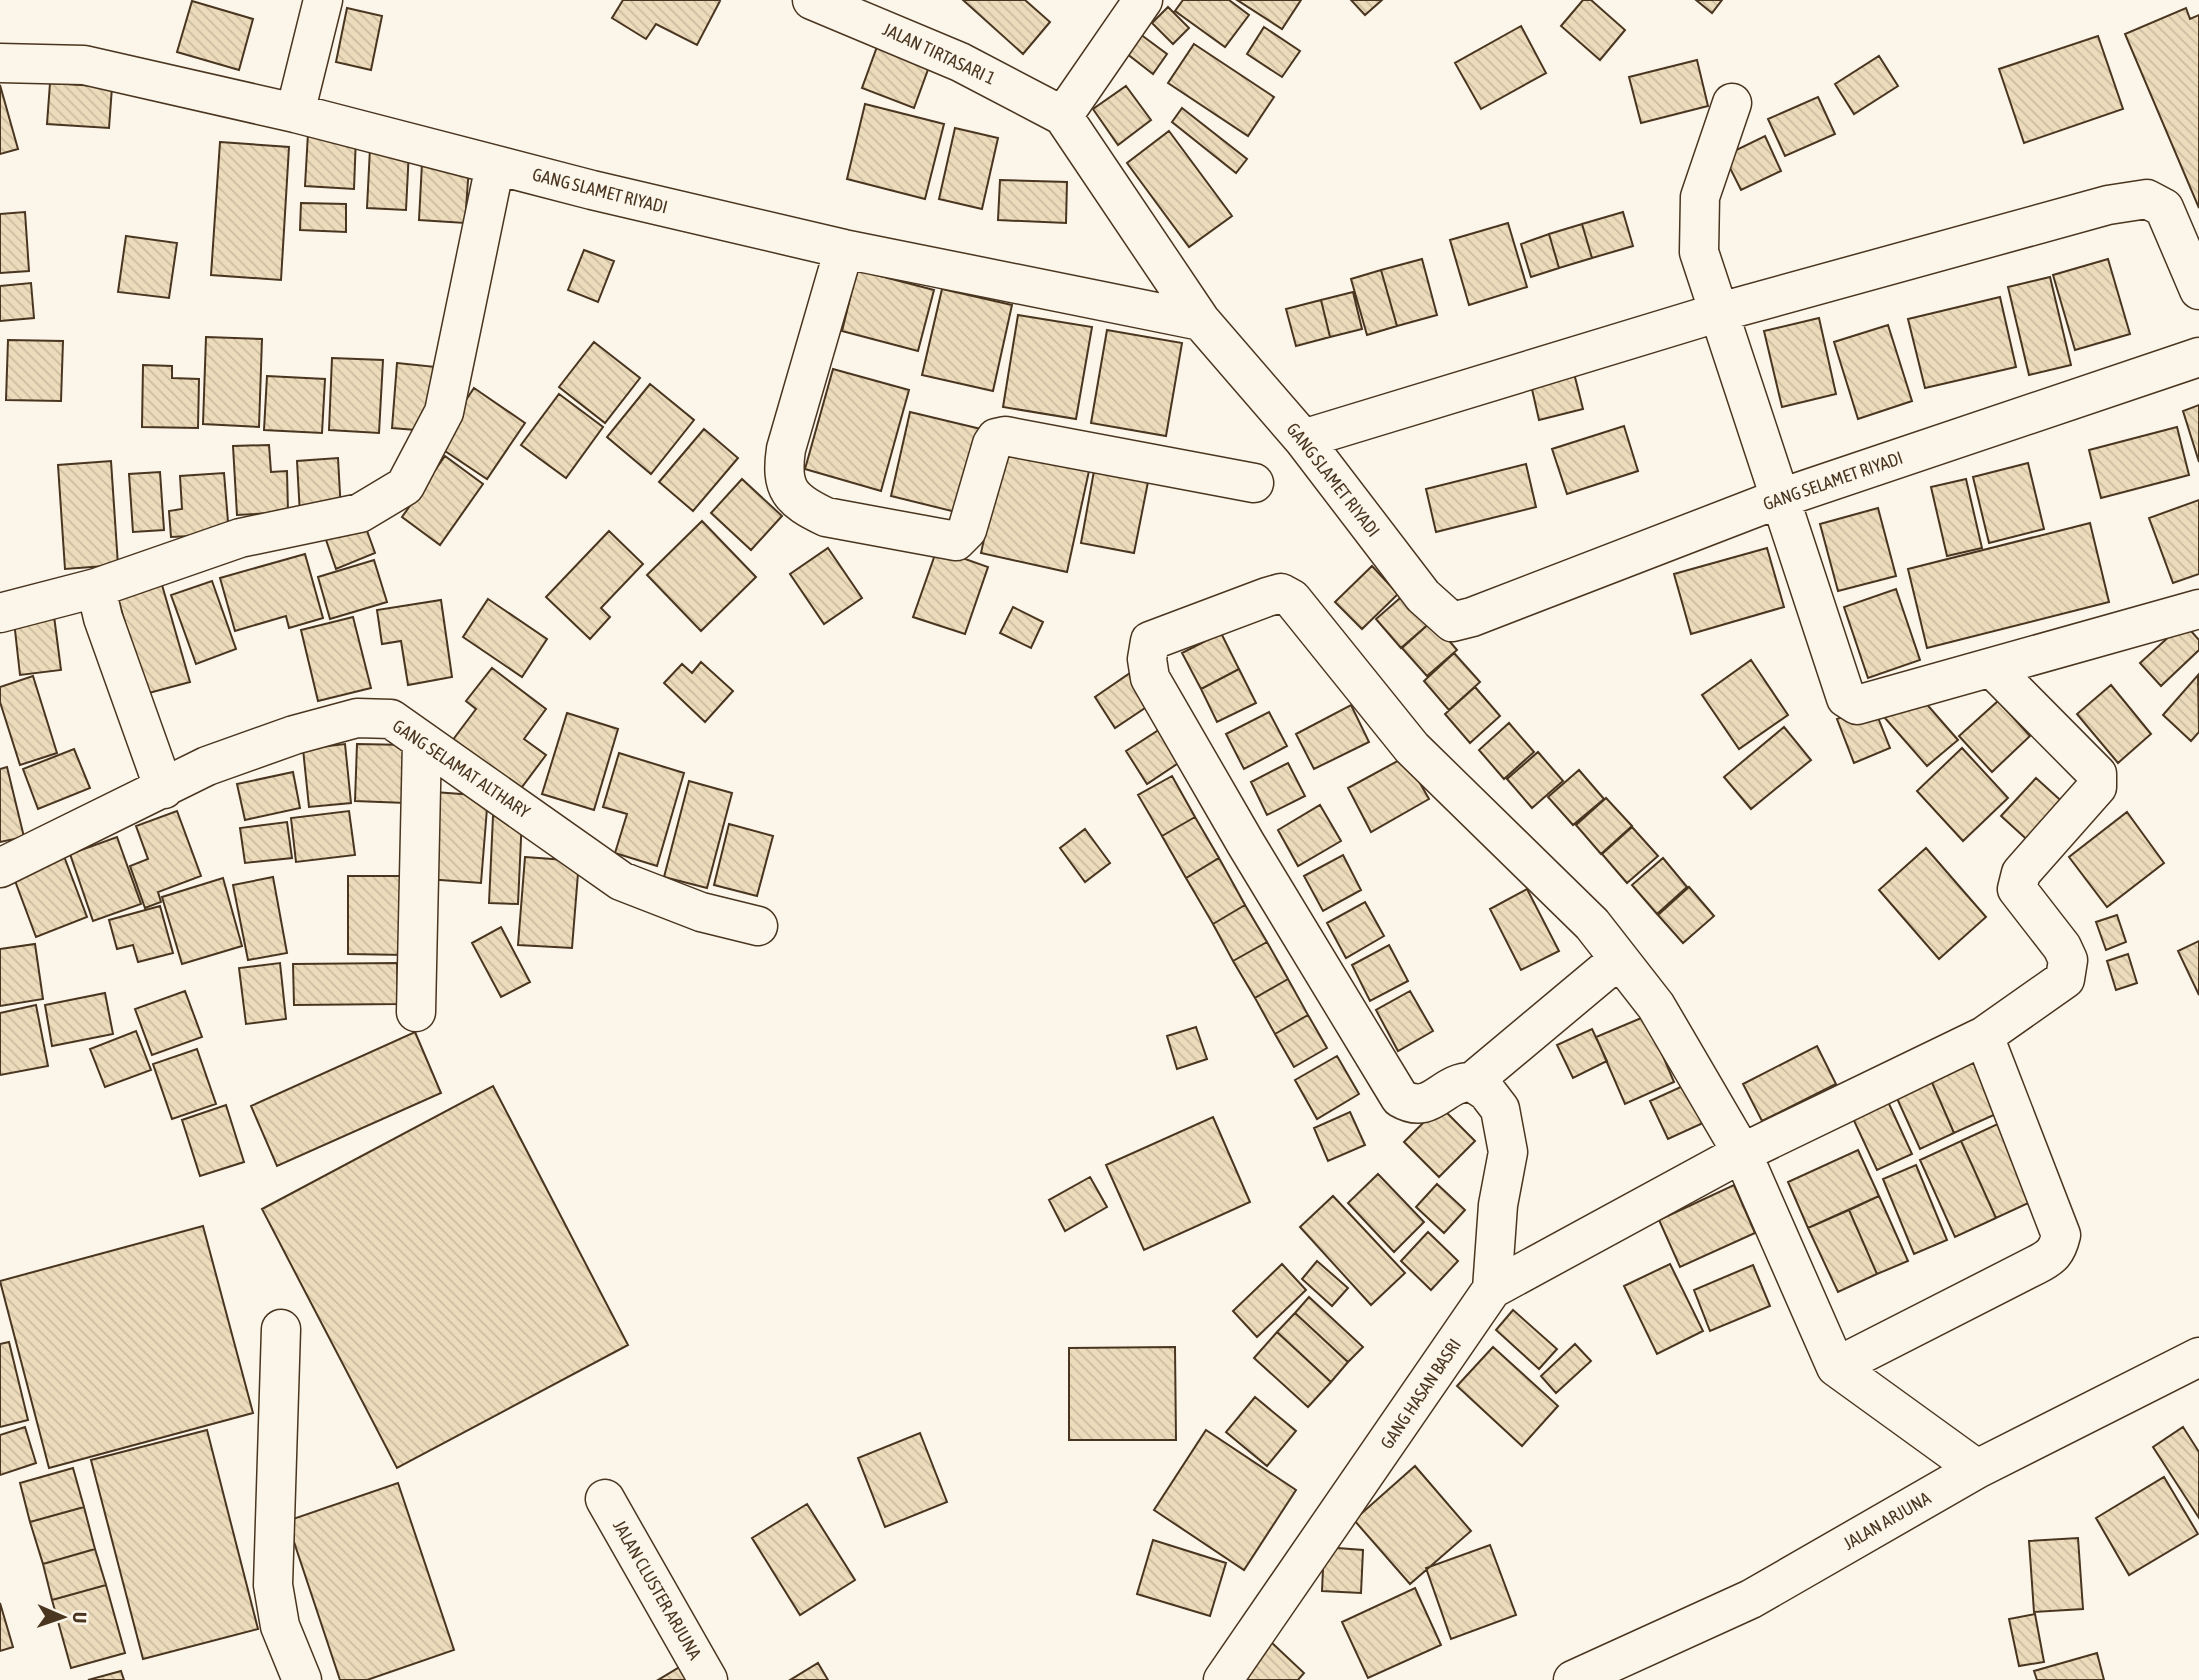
<svg xmlns="http://www.w3.org/2000/svg" width="2199" height="1680" font-family="'Asap Condensed',sans-serif">
<style>
.building{fill:url(#building-back-hatch);stroke:#4a3520;stroke-width:2}
.lines{fill:none;stroke-linecap:round;stroke-linejoin:round}
.minor-casing{stroke:#4a3520;stroke-width:41}
.minor{stroke:#fbf6e9;stroke-width:38}
.labels{text-anchor:middle;stroke-width:5;stroke-linejoin:round;paint-order:stroke}
.street-label{font-size:18px;fill:#4a3520;stroke:#fbf6e9}
</style>
<defs>
<pattern id="building-back-hatch" width="6" height="6" patternUnits="userSpaceOnUse" patternTransform="scale(1.75)"><rect width="6" height="6" fill="#ecdcbc"/><path d="M-1 5l2 2M0 0l6 6M5-1l2 2" fill="none" stroke="#ccbda1"/></pattern>
</defs>
<rect width="100%" height="100%" fill="#fbf6e9"/>
<path class="building" d="M 623,0 L 718,0 L 720,1 L 697,45 L 656,24 L 646,39 L 612,18 Z
M 963,0 L 1025,0 L 1050,22 L 1023,54 Z
M 1183,0 L 1229,0 L 1249,15 L 1225,47 L 1175,11 Z
M 1237,0 L 1301,0 L 1282,29 Z
M 1351,0 L 1382,0 L 1365,15 Z
M 1583,0 L 1591,0 L 1625,30 L 1600,60 L 1561,26 Z
M 1696,0 L 1722,0 L 1712,13 Z
M 192,1 L 253,19 L 239,70 L 177,52 Z
M 1168,7 L 1189,28 L 1173,44 L 1152,23 Z
M 347,8 L 382,16 L 371,70 L 336,62 Z
M 2186,8 L 2190,19 L 2199,15 L 2199,208 L 2125,34 Z
M 1521,26 L 1546,73 L 1481,109 L 1455,63 Z
M 1264,27 L 1300,51 L 1282,77 L 1247,54 Z
M 882,33 L 934,53 L 914,108 L 862,88 Z
M 1140,34 L 1167,54 L 1153,74 L 1126,53 Z
M 2098,36 L 2123,109 L 2024,143 L 1999,69 Z
M 1194,44 L 1274,97 L 1248,136 L 1168,83 Z
M 1879,56 L 1898,86 L 1854,114 L 1835,84 Z
M 1697,60 L 1708,106 L 1641,123 L 1629,77 Z
M 50,83 L 112,87 L 109,128 L 47,124 Z
M 0,85 L 18,149 L 0,154 Z
M 1126,86 L 1151,120 L 1118,145 L 1093,109 Z
M 1818,97 L 1835,134 L 1785,156 L 1768,119 Z
M 865,104 L 944,124 L 925,199 L 847,179 Z
M 1182,108 L 1247,159 L 1236,173 L 1172,122 Z
M 955,128 L 998,138 L 982,209 L 939,199 Z
M 1169,131 L 1232,216 L 1189,247 L 1127,163 Z
M 308,133 L 356,136 L 354,189 L 305,186 Z
M 1765,136 L 1781,171 L 1741,190 L 1724,156 Z
M 220,142 L 289,147 L 281,280 L 211,275 Z
M 370,148 L 409,150 L 406,210 L 367,208 Z
M 422,163 L 469,166 L 465,223 L 419,220 Z
M 1000,180 L 1067,182 L 1066,223 L 998,220 Z
M 301,203 L 346,204 L 346,232 L 300,230 Z
M 25,212 L 29,271 L 0,273 L 0,214 Z
M 1623,212 L 1633,246 L 1592,258 L 1582,224 Z
M 1508,223 L 1527,287 L 1469,305 L 1450,240 Z
M 1582,224 L 1592,258 L 1559,268 L 1549,234 Z
M 1549,234 L 1559,268 L 1531,277 L 1521,244 Z
M 126,236 L 177,243 L 169,298 L 118,292 Z
M 584,250 L 614,261 L 598,302 L 568,290 Z
M 1422,259 L 1437,315 L 1397,326 L 1381,270 Z
M 2108,259 L 2130,334 L 2075,350 L 2053,275 Z
M 857,270 L 934,290 L 918,351 L 842,331 Z
M 1381,270 L 1397,326 L 1367,335 L 1351,279 Z
M 2050,277 L 2071,365 L 2029,375 L 2008,287 Z
M 31,283 L 34,318 L 0,321 L 0,286 Z
M 942,289 L 1012,305 L 993,391 L 922,375 Z
M 1353,292 L 1362,329 L 1330,337 L 1321,300 Z
M 2000,297 L 2016,367 L 1925,388 L 1908,319 Z
M 1321,300 L 1330,337 L 1296,346 L 1286,309 Z
M 1018,315 L 1092,327 L 1076,419 L 1003,407 Z
M 1819,318 L 1836,394 L 1782,407 L 1764,331 Z
M 1888,325 L 1912,401 L 1858,419 L 1834,342 Z
M 1107,330 L 1182,343 L 1166,436 L 1091,423 Z
M 206,337 L 262,339 L 259,427 L 203,424 Z
M 8,340 L 63,341 L 61,401 L 6,400 Z
M 594,342 L 640,378 L 605,423 L 559,387 Z
M 332,358 L 383,360 L 379,433 L 329,430 Z
M 397,363 L 446,368 L 428,431 L 392,428 Z
M 143,365 L 172,366 L 172,378 L 199,379 L 198,428 L 142,427 Z
M 1572,365 L 1583,409 L 1539,420 L 1529,376 Z
M 833,369 L 909,390 L 881,491 L 805,469 Z
M 267,376 L 325,379 L 322,433 L 264,430 Z
M 650,384 L 694,420 L 651,474 L 607,437 Z
M 474,388 L 525,423 L 487,479 L 436,445 Z
M 559,394 L 603,427 L 566,478 L 521,445 Z
M 2199,405 L 2199,462 L 2183,411 Z
M 910,412 L 981,429 L 960,513 L 891,496 Z
M 1624,426 L 1638,471 L 1567,494 L 1552,449 Z
M 2177,427 L 2189,475 L 2101,498 L 2089,450 Z
M 704,429 L 738,458 L 693,511 L 659,482 Z
M 269,445 L 271,472 L 287,471 L 288,512 L 237,515 L 233,446 Z
M 1003,452 L 1089,471 L 1067,572 L 981,553 Z
M 445,456 L 483,484 L 440,545 L 402,517 Z
M 338,458 L 341,512 L 300,515 L 297,461 Z
M 111,461 L 118,565 L 65,569 L 58,465 Z
M 2028,463 L 2044,529 L 1989,543 L 1973,477 Z
M 1526,464 L 1536,507 L 1436,532 L 1426,489 Z
M 1094,471 L 1148,482 L 1134,553 L 1081,543 Z
M 160,472 L 164,530 L 133,532 L 129,474 Z
M 224,473 L 229,534 L 171,537 L 169,511 L 182,509 L 180,476 Z
M 742,479 L 782,516 L 751,550 L 711,513 Z
M 1966,479 L 1982,548 L 1947,556 L 1931,487 Z
M 2199,500 L 2199,574 L 2173,583 L 2149,518 Z
M 1878,508 L 1896,576 L 1838,591 L 1820,524 Z
M 362,517 L 375,553 L 336,569 L 323,531 Z
M 702,521 L 756,577 L 701,631 L 647,575 Z
M 2090,523 L 2109,602 L 1927,648 L 1908,569 Z
M 609,531 L 643,564 L 601,608 L 610,617 L 590,639 L 546,597 Z
M 828,548 L 862,598 L 824,624 L 790,574 Z
M 1767,548 L 1784,607 L 1691,634 L 1674,574 Z
M 937,549 L 988,567 L 965,634 L 913,617 Z
M 305,554 L 323,618 L 289,628 L 286,616 L 235,631 L 220,578 Z
M 374,560 L 387,602 L 330,619 L 318,577 Z
M 1372,566 L 1398,594 L 1362,629 L 1335,602 Z
M 160,578 L 190,682 L 145,694 L 116,591 Z
M 212,581 L 236,649 L 196,664 L 171,595 Z
M 1896,589 L 1920,660 L 1868,678 L 1844,607 Z
M 1407,592 L 1432,621 L 1401,648 L 1376,619 Z
M 488,599 L 547,639 L 522,677 L 463,637 Z
M 441,600 L 452,677 L 408,685 L 401,641 L 382,644 L 377,610 Z
M 1013,607 L 1043,622 L 1031,648 L 1000,633 Z
M 54,616 L 61,670 L 20,675 L 14,621 Z
M 353,617 L 371,688 L 318,701 L 301,630 Z
M 1432,621 L 1457,650 L 1427,676 L 1402,648 Z
M 2184,623 L 2199,640 L 2199,650 L 2161,686 L 2140,663 Z
M 1221,633 L 1239,669 L 1201,689 L 1182,653 Z
M 1454,653 L 1480,682 L 1449,710 L 1424,681 Z
M 1751,660 L 1788,715 L 1739,749 L 1702,695 Z
M 701,662 L 733,691 L 705,722 L 664,683 L 682,664 L 692,673 Z
M 492,668 L 546,709 L 524,739 L 546,755 L 519,791 L 452,741 L 476,709 L 466,701 Z
M 1239,669 L 1256,703 L 1217,722 L 1201,689 Z
M 1133,671 L 1154,702 L 1115,728 L 1095,697 Z
M 2198,675 L 2199,732 L 2191,741 L 2163,715 Z
M 33,676 L 57,753 L 20,765 L 0,702 L 0,687 Z
M 2111,685 L 2151,734 L 2118,763 L 2077,714 Z
M 1475,687 L 1500,716 L 1470,743 L 1445,714 Z
M 1916,692 L 1958,740 L 1927,766 L 1885,718 Z
M 1998,701 L 2030,736 L 1992,772 L 1959,736 Z
M 1351,705 L 1369,742 L 1314,769 L 1296,734 Z
M 1873,705 L 1890,748 L 1854,763 L 1837,719 Z
M 1269,712 L 1287,746 L 1244,769 L 1226,734 Z
M 567,713 L 618,729 L 594,810 L 542,794 Z
M 1509,723 L 1534,752 L 1504,779 L 1479,750 Z
M 1165,726 L 1186,758 L 1147,784 L 1126,751 Z
M 1784,727 L 1811,760 L 1751,809 L 1724,777 Z
M 345,744 L 351,803 L 309,807 L 303,749 Z
M 357,744 L 408,745 L 406,803 L 355,801 Z
M 1962,748 L 2008,798 L 1963,841 L 1917,791 Z
M 74,749 L 90,788 L 38,809 L 23,769 Z
M 1538,752 L 1563,781 L 1532,808 L 1507,779 Z
M 619,753 L 684,773 L 657,866 L 615,853 L 627,814 L 603,807 Z
M 1405,757 L 1429,799 L 1371,832 L 1348,788 Z
M 1288,763 L 1305,796 L 1267,815 L 1251,782 Z
M 7,767 L 24,837 L 0,842 L 0,769 Z
M 1579,770 L 1604,799 L 1573,825 L 1548,797 Z
M 293,772 L 300,808 L 245,820 L 237,784 Z
M 1172,776 L 1195,817 L 1162,836 L 1138,795 Z
M 2036,778 L 2068,807 L 2033,845 L 2001,816 Z
M 689,781 L 732,793 L 707,888 L 664,877 Z
M 434,792 L 488,796 L 481,883 L 427,879 Z
M 1606,798 L 1632,826 L 1601,854 L 1576,825 Z
M 1320,805 L 1341,841 L 1298,866 L 1278,830 Z
M 177,811 L 201,876 L 158,892 L 161,902 L 145,908 L 130,866 L 148,859 L 136,826 Z
M 349,811 L 355,855 L 296,862 L 291,818 Z
M 2127,812 L 2164,863 L 2107,907 L 2069,857 Z
M 493,816 L 522,817 L 518,904 L 489,903 Z
M 1195,817 L 1219,858 L 1186,878 L 1162,836 Z
M 287,822 L 292,858 L 245,863 L 240,828 Z
M 729,824 L 773,836 L 757,896 L 714,885 Z
M 1632,827 L 1658,856 L 1627,883 L 1602,854 Z
M 1085,829 L 1110,863 L 1085,882 L 1060,848 Z
M 117,837 L 141,904 L 93,921 L 70,854 Z
M 1926,848 L 1986,917 L 1939,959 L 1879,890 Z
M 62,851 L 87,917 L 36,937 L 11,870 Z
M 1343,855 L 1361,890 L 1323,911 L 1304,876 Z
M 525,857 L 579,861 L 572,948 L 518,945 Z
M 1219,858 L 1245,905 L 1213,924 L 1186,878 Z
M 1663,858 L 1687,887 L 1657,914 L 1632,885 Z
M 348,876 L 406,876 L 406,955 L 348,954 Z
M 273,877 L 287,953 L 248,960 L 233,885 Z
M 223,878 L 242,946 L 182,964 L 162,897 Z
M 1689,887 L 1714,916 L 1683,943 L 1658,915 Z
M 1527,889 L 1559,951 L 1521,970 L 1490,909 Z
M 1365,902 L 1384,936 L 1346,958 L 1327,923 Z
M 1245,905 L 1267,942 L 1233,961 L 1213,924 Z
M 160,906 L 173,953 L 138,962 L 133,945 L 117,949 L 109,920 Z
M 2117,915 L 2126,942 L 2106,950 L 2096,922 Z
M 501,927 L 530,982 L 501,997 L 472,943 Z
M 2199,941 L 2199,995 L 2178,951 Z
M 1267,942 L 1288,979 L 1255,998 L 1233,961 Z
M 35,944 L 43,999 L 0,1006 L 0,949 Z
M 1389,945 L 1408,981 L 1370,1001 L 1352,965 Z
M 2128,954 L 2137,983 L 2116,990 L 2107,961 Z
M 280,963 L 286,1019 L 246,1024 L 239,968 Z
M 397,963 L 398,1004 L 294,1005 L 293,964 Z
M 1288,979 L 1308,1015 L 1275,1034 L 1255,998 Z
M 185,991 L 202,1037 L 152,1055 L 135,1009 Z
M 1410,991 L 1433,1031 L 1398,1051 L 1376,1010 Z
M 105,993 L 113,1034 L 52,1046 L 45,1005 Z
M 36,1005 L 48,1066 L 0,1075 L 0,1013 Z
M 1308,1015 L 1327,1048 L 1294,1067 L 1275,1034 Z
M 1646,1016 L 1674,1082 L 1625,1104 L 1596,1037 Z
M 1196,1027 L 1207,1059 L 1177,1069 L 1167,1036 Z
M 1592,1029 L 1607,1061 L 1573,1078 L 1557,1045 Z
M 136,1031 L 151,1070 L 105,1087 L 90,1049 Z
M 415,1032 L 441,1093 L 277,1166 L 251,1106 Z
M 1817,1046 L 1836,1084 L 1762,1121 L 1743,1084 Z
M 197,1049 L 216,1104 L 172,1119 L 153,1064 Z
M 1337,1056 L 1359,1094 L 1317,1119 L 1295,1080 Z
M 1972,1059 L 1996,1114 L 1954,1133 L 1930,1078 Z
M 1930,1078 L 1954,1133 L 1920,1149 L 1895,1094 Z
M 1685,1085 L 1703,1123 L 1668,1139 L 1650,1101 Z
M 493,1086 L 628,1345 L 397,1468 L 262,1209 Z
M 1884,1093 L 1912,1154 L 1877,1170 L 1849,1110 Z
M 226,1105 L 244,1162 L 200,1176 L 182,1120 Z
M 1440,1106 L 1475,1141 L 1439,1177 L 1404,1142 Z
M 1350,1112 L 1365,1145 L 1328,1161 L 1314,1128 Z
M 1213,1117 L 1250,1202 L 1144,1250 L 1106,1165 Z
M 2002,1122 L 2037,1199 L 1996,1218 L 1961,1141 Z
M 1961,1141 L 1996,1218 L 1955,1237 L 1920,1160 Z
M 1858,1150 L 1879,1196 L 1808,1228 L 1788,1182 Z
M 1916,1165 L 1947,1240 L 1914,1254 L 1883,1179 Z
M 1378,1174 L 1424,1222 L 1394,1252 L 1348,1203 Z
M 1090,1177 L 1107,1207 L 1065,1231 L 1049,1200 Z
M 1437,1184 L 1465,1210 L 1444,1233 L 1416,1207 Z
M 1734,1185 L 1755,1233 L 1680,1267 L 1659,1220 Z
M 1333,1196 L 1405,1273 L 1371,1305 L 1300,1227 Z
M 1879,1196 L 1908,1261 L 1877,1274 L 1849,1210 Z
M 1849,1210 L 1877,1274 L 1838,1292 L 1808,1228 Z
M 203,1226 L 253,1413 L 49,1468 L 0,1281 Z
M 1428,1232 L 1458,1261 L 1431,1290 L 1401,1261 Z
M 1317,1261 L 1348,1288 L 1332,1306 L 1302,1279 Z
M 1282,1264 L 1306,1290 L 1257,1337 L 1233,1311 Z
M 1670,1264 L 1703,1331 L 1657,1354 L 1624,1286 Z
M 1753,1265 L 1770,1306 L 1710,1331 L 1694,1290 Z
M 1309,1297 L 1363,1347 L 1348,1362 L 1295,1313 Z
M 1513,1310 L 1557,1349 L 1539,1369 L 1496,1330 Z
M 1295,1313 L 1348,1362 L 1331,1382 L 1277,1332 Z
M 1277,1332 L 1331,1382 L 1308,1407 L 1254,1358 Z
M 9,1342 L 28,1420 L 0,1427 L 0,1344 Z
M 1575,1344 L 1591,1361 L 1556,1393 L 1541,1376 Z
M 1175,1347 L 1176,1440 L 1069,1440 L 1069,1348 Z
M 1493,1347 L 1558,1406 L 1522,1446 L 1457,1386 Z
M 1255,1397 L 1296,1431 L 1267,1466 L 1226,1432 Z
M 25,1427 L 36,1463 L 0,1475 L 0,1435 Z
M 2183,1427 L 2199,1452 L 2199,1518 L 2153,1447 Z
M 207,1430 L 258,1629 L 143,1659 L 91,1460 Z
M 1206,1430 L 1296,1490 L 1244,1570 L 1154,1510 Z
M 920,1433 L 947,1502 L 885,1527 L 858,1458 Z
M 1415,1466 L 1471,1531 L 1410,1584 L 1354,1520 Z
M 73,1468 L 84,1507 L 30,1522 L 20,1483 Z
M 2164,1477 L 2198,1534 L 2129,1575 L 2096,1518 Z
M 398,1483 L 454,1650 L 367,1680 L 340,1680 L 287,1521 Z
M 807,1504 L 855,1580 L 800,1615 L 752,1538 Z
M 84,1507 L 95,1549 L 43,1564 L 30,1522 Z
M 2078,1538 L 2083,1609 L 2034,1612 L 2029,1541 Z
M 1153,1540 L 1226,1563 L 1210,1616 L 1137,1594 Z
M 1490,1545 L 1516,1615 L 1451,1639 L 1426,1568 Z
M 1324,1547 L 1363,1550 L 1361,1593 L 1322,1591 Z
M 95,1549 L 106,1585 L 52,1600 L 43,1564 Z
M 106,1585 L 125,1653 L 71,1668 L 52,1600 Z
M 1415,1588 L 1441,1645 L 1368,1678 L 1342,1622 Z
M 0,1603 L 13,1647 L 0,1651 Z
M 2035,1614 L 2044,1662 L 2019,1666 L 2009,1619 Z
M 1271,1642 L 1304,1673 L 1298,1680 L 1236,1680 Z
M 2097,1653 L 2104,1680 L 2037,1680 L 2034,1671 Z
M 688,1662 L 698,1680 L 658,1680 Z
M 818,1663 L 828,1680 L 790,1680 Z
M 121,1671 L 124,1680 L 88,1680 Z"/>
<g class="lines">
<g class="minor-casing">
<path id="minor" d="M 812,0 L 960,62 L 1063,116 L 1201,321 L 1303,439 L 1423,596 L 1452,622 L 1472,617 L 1778,499 L 2199,357
M 0,63 L 84,65 L 295,113 L 592,190 L 844,249 L 1201,321
M 1732,103 L 1700,197 L 1699,252 L 1846,698 L 1857,705 L 2199,609
M 295,113 L 323,0
M 1063,116 L 1143,0
M 844,249 L 786,449 C 780,489 790,500 826,517 L 956,541 L 967,530 L 992,444 L 996,438 L 1005,436 L 1254,483
M 1303,439 L 1720,312 L 2108,205 L 2147,199 L 2164,208 L 2199,290
M 0,613 L 96,588
M 164,789 L 103,618 L 96,588 L 240,538 L 360,513 L 405,486 L 444,412 L 495,165
M 0,868 L 207,766 L 294,735 L 357,718 L 391,719 L 621,881 L 701,912 L 758,926
M 1619,959 L 1472,1082 C 1442,1081 1432,1117 1400,1098 L 1246,844 L 1150,678 L 1147,659 L 1150,641 L 1267,597 L 1281,593 L 1292,599 L 1412,748 L 1592,924 L 1656,1006 L 1742,1153 L 1836,1367 L 1977,1469
M 416,1012 L 422,742
M 1492,1289 L 1742,1153 L 1984,1036 L 2065,979 L 2068,960 L 2062,947 L 2017,889 L 2021,873 L 2097,787 L 2097,774 L 1992,668
M 281,1329 L 273,1585 L 280,1626 L 302,1680
M 1836,1367 L 2036,1265 C 2052,1257 2057,1252 2061,1235 L 1984,1036
M 605,1499 L 708,1680
M 1223,1680 L 1492,1289 L 1498,1205 L 1508,1152 L 1500,1109 L 1487,1092 L 1472,1082
M 1573,1680 L 1751,1599 L 1977,1469 L 2199,1357"/>
</g>
<use href="#minor" class="minor"/>
</g>
<g class="labels">
<g class="street-label">
<text transform="translate(939 54) rotate(25)" y="6">JALAN TIRTASARI 1</text>
<text transform="translate(600 191) rotate(14)" y="6">GANG SLAMET RIYADI</text>
<text transform="translate(1333 480) rotate(52)" y="6">GANG SLAMET RIYADI</text>
<text transform="translate(1833 481) rotate(-19)" y="6">GANG SELAMET RIYADI</text>
<text transform="translate(461 769) rotate(34)" y="6">GANG SELAMAT ALTHARY</text>
<text transform="translate(1421 1394) rotate(-56)" y="6">GANG HASAN BASRI</text>
<text transform="translate(1887 1521) rotate(-30)" y="6">JALAN ARJUNA</text>
<text transform="translate(657 1590) rotate(60)" y="6">JALAN CLUSTER ARJUNA</text>
</g>
</g>
<g transform="translate(63 1617) rotate(92)" stroke="#fbf6e9" stroke-width="5" paint-order="stroke">
<path d="M0-5L12 26L0 18L-12 26Z" fill="#4a3520"/>
<text y="-10" font-size="19" font-weight="bold" text-anchor="middle" fill="#4a3520">U</text>
</g>
</svg>
